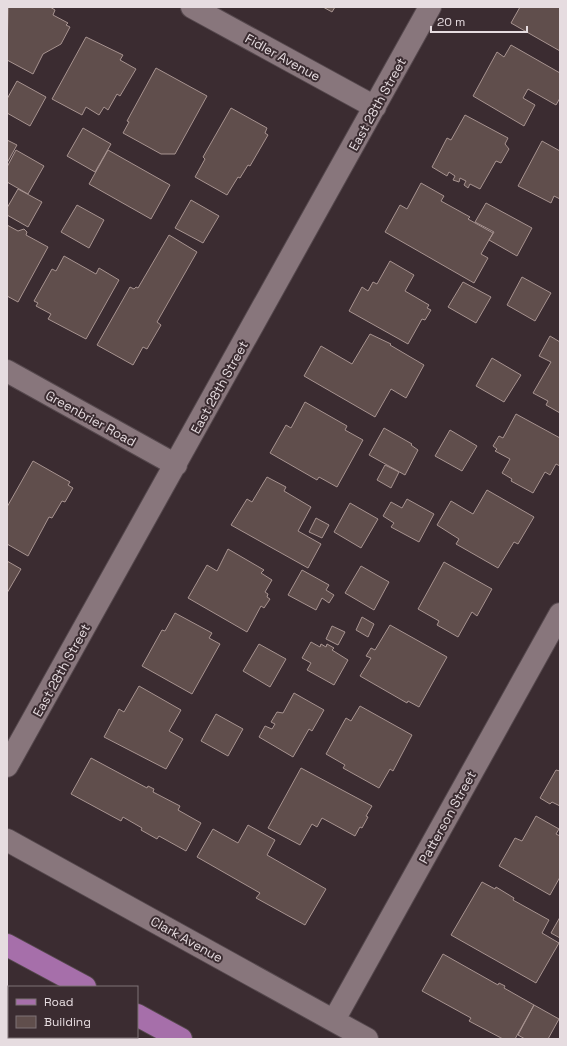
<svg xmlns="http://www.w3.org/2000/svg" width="567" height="1046" font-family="'Space Grotesk',sans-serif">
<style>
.building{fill:#604e4c;stroke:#a79390}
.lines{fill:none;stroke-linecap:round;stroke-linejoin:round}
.minor-casing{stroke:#55484d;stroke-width:24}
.major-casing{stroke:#55484d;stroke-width:24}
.minor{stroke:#88767c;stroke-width:22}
.major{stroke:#a66faa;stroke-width:22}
.labels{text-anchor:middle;stroke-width:4;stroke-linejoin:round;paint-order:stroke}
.street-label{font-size:13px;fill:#e6dce0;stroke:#3b2c31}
</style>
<rect width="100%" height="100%" fill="#3b2c31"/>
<path class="building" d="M 8,7 L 50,7 L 55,10 L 53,15 L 68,23 L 66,25 L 70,27 L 61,44 L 43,54 L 33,74 L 7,60 Z
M 323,7 L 335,7 L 332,12 Z
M 520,7 L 560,7 L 560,51 L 511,23 Z
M 86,37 L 123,55 L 120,60 L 136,69 L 120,96 L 117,94 L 108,110 L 104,107 L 99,115 L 86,107 L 82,115 L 52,99 Z
M 511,45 L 560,73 L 560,98 L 556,105 L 528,89 L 523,98 L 535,105 L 524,126 L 473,96 L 497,52 L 504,57 Z
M 156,68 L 207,96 L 175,154 L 161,154 L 123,133 L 129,122 L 127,121 Z
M 17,81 L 46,97 L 30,126 L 7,113 L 7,99 Z
M 231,108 L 267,128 L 265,133 L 268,135 L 250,166 L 248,165 L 240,178 L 238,177 L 227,195 L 195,177 L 205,159 L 203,157 Z
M 465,115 L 508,138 L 505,144 L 509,149 L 501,163 L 496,161 L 480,189 L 470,184 L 468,188 L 464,185 L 466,181 L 460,178 L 459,182 L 453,180 L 455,176 L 449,172 L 447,176 L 432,167 L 447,138 L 451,140 Z
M 83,128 L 111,144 L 95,172 L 67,156 Z
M 7,140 L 17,145 L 7,163 Z
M 542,141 L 560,151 L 560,199 L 554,196 L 551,203 L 518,186 Z
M 16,150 L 44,166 L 28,194 L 7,182 L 7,167 Z
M 108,150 L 170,185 L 151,219 L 89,184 Z
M 421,183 L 444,196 L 441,201 L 470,217 L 468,219 L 493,233 L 481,254 L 488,258 L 474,283 L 385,232 L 400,205 L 407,209 Z
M 18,189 L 42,202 L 28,227 L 7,215 L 7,208 Z
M 191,200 L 219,216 L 203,243 L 175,228 Z
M 486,203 L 532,228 L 517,256 L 489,240 L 494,232 L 475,222 Z
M 77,205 L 104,220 L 89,248 L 61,232 Z
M 7,225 L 18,231 L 24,229 L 27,232 L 26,235 L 48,247 L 18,302 L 7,296 Z
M 169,235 L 197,252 L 157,322 L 161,325 L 147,349 L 143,347 L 133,365 L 97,345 L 130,287 L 134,289 L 136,287 L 138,288 Z
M 64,256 L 96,274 L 99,268 L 119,280 L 86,339 L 48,319 L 51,314 L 36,306 L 38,303 L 34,301 L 52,269 L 56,271 Z
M 390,261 L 414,275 L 405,291 L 429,305 L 427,308 L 431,310 L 425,320 L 422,319 L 408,344 L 349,311 L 362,287 L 368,291 L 373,282 L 377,284 Z
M 522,277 L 551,293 L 535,321 L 507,305 Z
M 463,282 L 491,297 L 476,323 L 448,307 Z
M 370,334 L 391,344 L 390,345 L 424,365 L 406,398 L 391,389 L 375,417 L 304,376 L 321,346 L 352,364 Z
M 550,336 L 560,342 L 560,413 L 546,405 L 548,401 L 533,393 L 551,362 L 539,356 Z
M 492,358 L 521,375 L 504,402 L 476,386 Z
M 305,402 L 347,426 L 345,430 L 363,440 L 337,487 L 319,477 L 317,480 L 270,453 L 286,425 L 291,428 Z
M 516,414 L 560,438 L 560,466 L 556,464 L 550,475 L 545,472 L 533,493 L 511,481 L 512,479 L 502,473 L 510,459 L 495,451 L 497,449 L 493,446 L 499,436 L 503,438 Z
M 384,428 L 412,444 L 411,445 L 418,450 L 405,475 L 369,455 Z
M 450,430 L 477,446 L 462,471 L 435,456 Z
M 33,461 L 70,482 L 68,485 L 73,488 L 65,502 L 62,501 L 52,518 L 49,517 L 28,556 L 7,544 L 7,507 Z
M 385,465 L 399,472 L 391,488 L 377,480 Z
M 267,477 L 286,487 L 284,491 L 311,507 L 298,531 L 321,544 L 308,568 L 231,525 L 247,499 L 252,502 Z
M 487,490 L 534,517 L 518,544 L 514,542 L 498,568 L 456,544 L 459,539 L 437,525 L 451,501 L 473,514 Z
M 407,499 L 434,514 L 419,542 L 391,527 L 394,523 L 383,516 L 391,502 L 402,508 Z
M 350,503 L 378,519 L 361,548 L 334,532 Z
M 316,518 L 329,525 L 322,538 L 309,532 Z
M 228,549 L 264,570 L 261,573 L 272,580 L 265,592 L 268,594 L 267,597 L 270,599 L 264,608 L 261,606 L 247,632 L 188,598 L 207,565 L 217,571 Z
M 7,561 L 21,569 L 7,593 Z
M 444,562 L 492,589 L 477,616 L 472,612 L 458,637 L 437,625 L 439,621 L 418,609 Z
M 361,566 L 389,582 L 374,610 L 345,593 Z
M 302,570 L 329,585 L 326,590 L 334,595 L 329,603 L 322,598 L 316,610 L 288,595 Z
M 175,613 L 212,633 L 209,638 L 220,644 L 192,694 L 142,666 L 162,630 L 165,631 Z
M 362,617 L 374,624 L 368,637 L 356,630 Z
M 390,625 L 447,657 L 419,707 L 408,701 L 407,703 L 360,676 L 371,658 L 366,656 L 371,648 L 375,650 Z
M 332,626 L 345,632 L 338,645 L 326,639 Z
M 311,642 L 320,647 L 321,644 L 326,647 L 327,644 L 334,648 L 332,650 L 348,660 L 334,685 L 307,670 L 311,663 L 302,658 Z
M 259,644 L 286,659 L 270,687 L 243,671 Z
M 139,686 L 181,710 L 169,731 L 183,739 L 166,769 L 104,737 L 119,709 L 124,712 Z
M 294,693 L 324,710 L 312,731 L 309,729 L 293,757 L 259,737 L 265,726 L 272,729 L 275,724 L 271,722 L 277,712 L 283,713 Z
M 360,706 L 412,735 L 393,771 L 390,769 L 379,788 L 343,768 L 345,765 L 326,754 L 346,718 L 351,721 Z
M 216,714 L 243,729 L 228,756 L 201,741 Z
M 91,758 L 147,788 L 148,786 L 154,789 L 153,792 L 180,806 L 178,810 L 201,823 L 186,851 L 159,836 L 157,839 L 141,830 L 142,828 L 123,817 L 121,821 L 71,794 Z
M 301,768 L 372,806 L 366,816 L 368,817 L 362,828 L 360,827 L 355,836 L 322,818 L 317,827 L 312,824 L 300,845 L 268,828 Z
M 556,770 L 560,771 L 560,806 L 552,802 L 550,804 L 540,798 Z
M 536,816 L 559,829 L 556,834 L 560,836 L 560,877 L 550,895 L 499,866 L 515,838 L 522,841 Z
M 248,825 L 275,840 L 267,855 L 326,889 L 305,925 L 256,898 L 260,893 L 197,857 L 213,829 L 238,843 Z
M 482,882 L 495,889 L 496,887 L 514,898 L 513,900 L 549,920 L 542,933 L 559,943 L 536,983 L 451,935 Z
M 560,917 L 560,938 L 551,933 Z
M 443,954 L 498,985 L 499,983 L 505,986 L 504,988 L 534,1005 L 515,1039 L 503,1039 L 469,1021 L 471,1018 L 422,991 Z
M 534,1005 L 559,1019 L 548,1039 L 525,1039 L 518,1035 Z"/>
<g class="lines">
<g class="minor-casing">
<path id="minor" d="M 192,7 L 375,107
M 7,371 L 176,465
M 7,766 L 430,7
M 7,840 L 367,1039
M 334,1020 L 560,614"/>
</g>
<g class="major-casing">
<path id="major" d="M 7,945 L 85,987
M 137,1015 L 181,1039"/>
</g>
<use href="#minor" class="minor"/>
<use href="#major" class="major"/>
</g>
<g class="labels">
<g class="street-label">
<text transform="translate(283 57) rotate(29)" y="5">Fidler Avenue</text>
<text transform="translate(377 104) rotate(-61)" y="5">East 28th Street</text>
<text transform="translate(219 387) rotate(-61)" y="5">East 28th Street</text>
<text transform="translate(91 418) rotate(29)" y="5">Greenbrier Road</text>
<text transform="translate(61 670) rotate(-61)" y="5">East 28th Street</text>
<text transform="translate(447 817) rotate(-61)" y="5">Patterson Street</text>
<text transform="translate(187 939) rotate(29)" y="5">Clark Avenue</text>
</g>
</g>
<rect width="567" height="1046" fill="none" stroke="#e6dce0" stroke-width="16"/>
<rect x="8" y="986" width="130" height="52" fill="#3b2c31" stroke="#7f7277"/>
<rect x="16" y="999" width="20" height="6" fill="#a66faa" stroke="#7f7277"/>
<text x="44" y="1006" font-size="12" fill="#e6dce0">Road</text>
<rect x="16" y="1016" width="20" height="12" fill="#604e4c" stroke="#7f7277"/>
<text x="44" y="1026" font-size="12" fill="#e6dce0">Building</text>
<path d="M431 26v6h96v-6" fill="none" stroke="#e6dce0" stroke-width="2"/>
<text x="437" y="26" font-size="12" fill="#e6dce0" stroke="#3b2c31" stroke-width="3" paint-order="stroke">20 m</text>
</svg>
